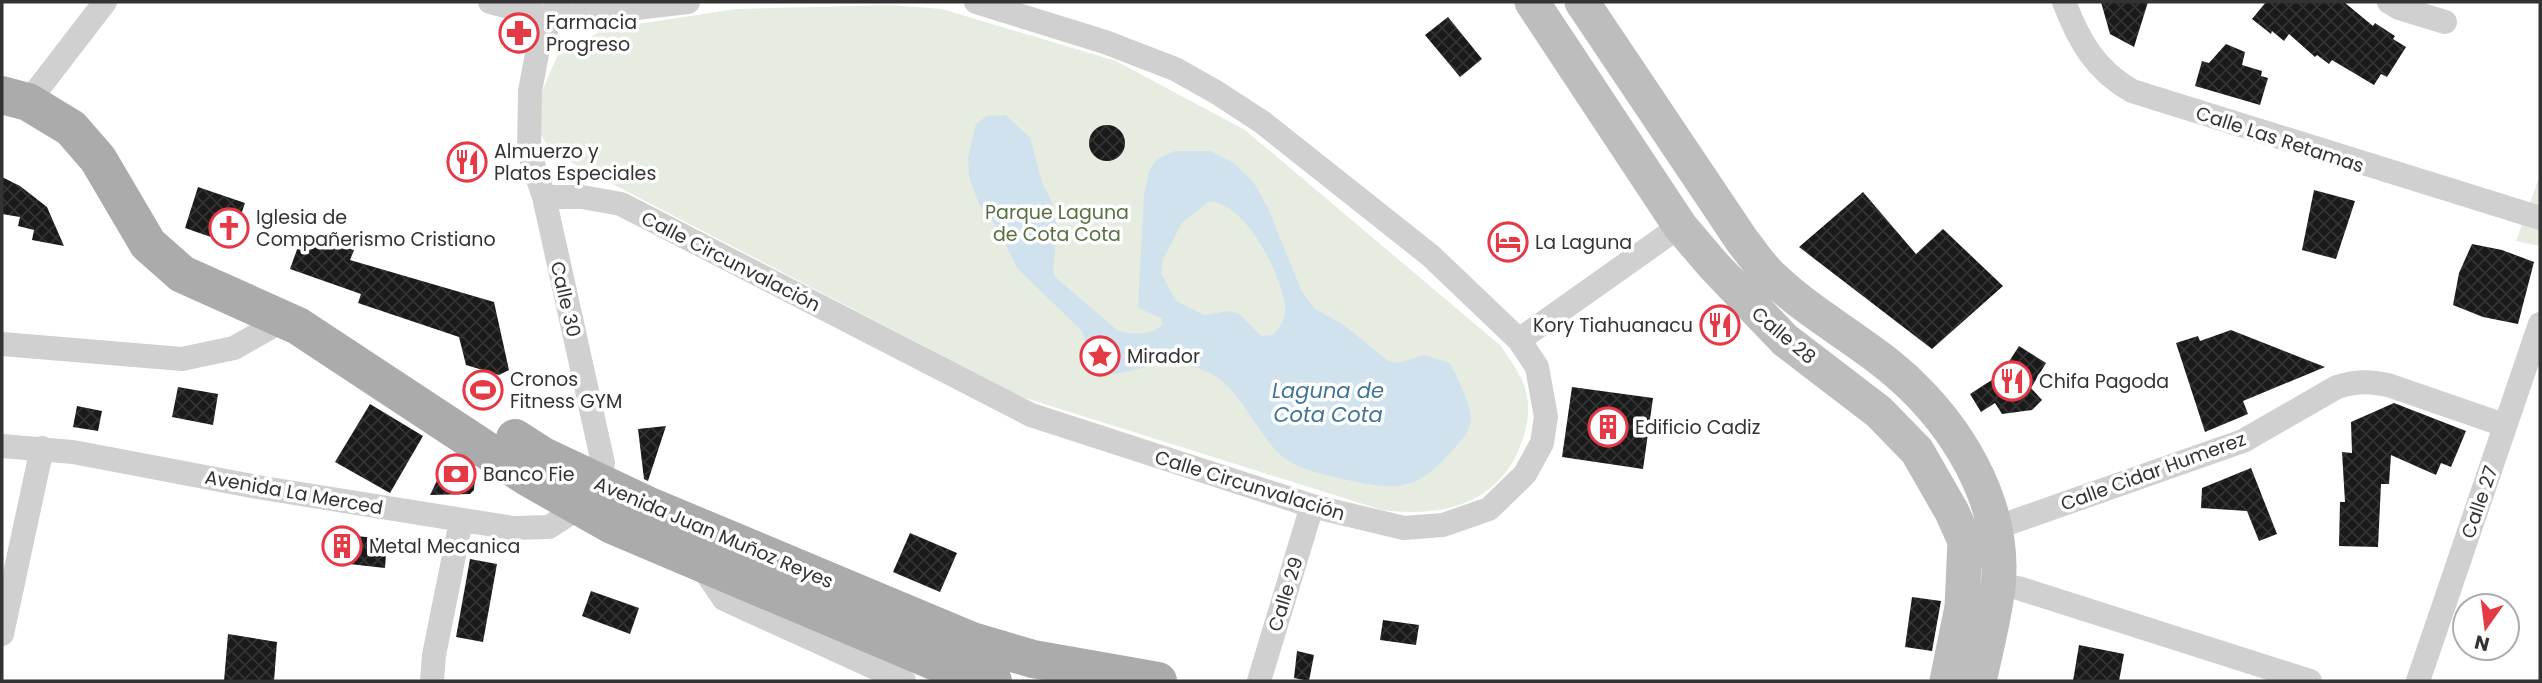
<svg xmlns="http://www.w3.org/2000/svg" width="2542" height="683" font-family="Poppins,sans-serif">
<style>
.green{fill:#e6ecdf}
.water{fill:#cfe2ee;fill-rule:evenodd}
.building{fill:url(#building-cross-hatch)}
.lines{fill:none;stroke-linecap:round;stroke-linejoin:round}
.street{stroke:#d0d0d0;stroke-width:24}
.secondary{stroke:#bdbdbd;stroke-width:35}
.primary{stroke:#ababab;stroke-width:38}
.labels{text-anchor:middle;stroke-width:7;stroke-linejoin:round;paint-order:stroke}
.poi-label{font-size:19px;fill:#333;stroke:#fff;text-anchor:start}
.street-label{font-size:19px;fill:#333;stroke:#fff}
.park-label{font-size:19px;fill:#56703f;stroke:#fff}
.water-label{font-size:21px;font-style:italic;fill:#3f7597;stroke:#fff}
</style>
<defs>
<pattern id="building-cross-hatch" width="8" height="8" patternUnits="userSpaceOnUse" patternTransform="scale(1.75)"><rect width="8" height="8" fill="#1a1a1a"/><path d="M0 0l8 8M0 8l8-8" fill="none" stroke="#333"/></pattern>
</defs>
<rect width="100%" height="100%" fill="#fff"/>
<path class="green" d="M 890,5 L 942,9 L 1116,61 L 1245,130 L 1501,346 C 1507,356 1516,367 1521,378 C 1530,396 1530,417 1524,435 C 1504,503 1446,518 1382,510 L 1022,397 L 553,153 L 541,135 L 541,94 L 558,54 L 605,29 L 736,9 Z
M 2540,175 L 2540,246 L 2516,241 Z"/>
<path class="water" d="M 1006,115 L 1030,138 L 1042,182 L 1052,202 L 1057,231 L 1053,271 L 1055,277 L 1117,330 C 1129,335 1156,336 1163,323 L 1161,318 L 1138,308 L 1144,194 L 1149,172 L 1157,159 L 1175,151 L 1210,151 L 1234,163 L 1254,183 L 1268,208 L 1302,292 L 1315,309 L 1344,325 L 1388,361 L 1398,363 L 1424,355 L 1450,363 C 1457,379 1474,406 1470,424 C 1468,435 1456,446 1449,454 C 1411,496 1389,489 1339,478 C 1322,474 1299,469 1284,458 C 1259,438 1240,388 1212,374 C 1198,367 1176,361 1160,364 C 1136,367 1119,379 1093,371 L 1082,331 L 1018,269 L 994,223 L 979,204 L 969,177 L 968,158 L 976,124 L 987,116 ZM 1209,201 C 1246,203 1280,272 1285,305 C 1287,316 1280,328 1273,335 L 1261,336 L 1239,314 L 1230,311 L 1204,315 L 1176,301 L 1161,273 L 1163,259 L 1182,223 Z"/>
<path class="building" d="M 2101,2 L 2148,2 L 2134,47 L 2110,34 Z
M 2266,2 L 2344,2 L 2373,26 L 2375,23 L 2395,36 L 2393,39 L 2406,47 L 2387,77 L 2381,74 L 2374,85 L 2332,60 L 2329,64 L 2317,55 L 2315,57 L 2289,34 L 2284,41 L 2272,31 L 2271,34 L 2252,19 Z
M 1448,17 L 1482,59 L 1460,77 L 1425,35 Z
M 2226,44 L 2245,52 L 2242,65 L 2262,71 L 2261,76 L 2268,78 L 2260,105 L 2195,86 L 2202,61 L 2209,63 Z
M1089 143a18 18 0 1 1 36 0a18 18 0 1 1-36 0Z
M 2,177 L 20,186 L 47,207 L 64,246 L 32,240 L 34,230 L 18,226 L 20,217 L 2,214 Z
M 198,187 L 245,203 L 231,244 L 185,228 Z
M 2314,190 L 2355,201 L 2336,259 L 2302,250 Z
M 1863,192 L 1916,254 L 1943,229 L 2003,286 L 1932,349 L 1799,247 Z
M 303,233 L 354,250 L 350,260 L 494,302 L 509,370 L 499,375 L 466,365 L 459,337 L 358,303 L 361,294 L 290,269 Z
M 2472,244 L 2502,250 L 2534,262 L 2518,324 L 2483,317 L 2453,305 L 2459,273 Z
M 2231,330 L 2325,367 L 2243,401 L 2248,414 L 2205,432 L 2176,343 L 2198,336 L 2200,341 Z
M 2019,346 L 2046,363 L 2031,388 L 2042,400 L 2032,410 L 2002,414 L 1995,403 L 1981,412 L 1970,394 L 2001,374 Z
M 178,387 L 218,394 L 213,425 L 172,417 Z
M 1572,387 L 1653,398 L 1643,469 L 1562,457 Z
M 2394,403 L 2466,431 L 2451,467 L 2441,463 L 2436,475 L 2391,455 L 2389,484 L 2381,484 L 2378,547 L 2339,546 L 2340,502 L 2345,502 L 2342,452 L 2352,453 L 2351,422 Z
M 370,404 L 423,436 L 390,493 L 335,462 Z
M 77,406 L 102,411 L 98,431 L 73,427 Z
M 666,426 L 648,481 L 644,479 L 638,429 Z
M 448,458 L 469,469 L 475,478 L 474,490 L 470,494 L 430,495 Z
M 2251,468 L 2277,534 L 2259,541 L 2247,511 L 2201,508 L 2202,488 Z
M 910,533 L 957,553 L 940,592 L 893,572 Z
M 335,534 L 387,539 L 385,568 L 349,564 L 349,559 L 333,557 Z
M 470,559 L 497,564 L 483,642 L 456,637 Z
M 591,591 L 639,608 L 630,634 L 582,616 Z
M 1912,597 L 1941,601 L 1932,651 L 1905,647 Z
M 1383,620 L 1419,625 L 1416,645 L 1380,640 Z
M 228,634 L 277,642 L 274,681 L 224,681 Z
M 2079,645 L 2124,654 L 2119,681 L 2073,681 Z
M 1297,651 L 1314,655 L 1309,681 L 1294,678 Z"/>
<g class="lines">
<path class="street" d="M 490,2 L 550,18 L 688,2
M 558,2 L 538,49 L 530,91 L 529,152 L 544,197 L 603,463 L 594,481
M 2064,2 C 2079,41 2095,70 2132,91 L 2540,218
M 2389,2 L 2399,8 L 2445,22
M 28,102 L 105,2
M 544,197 L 582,197 L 621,204 L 1031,415 L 1312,506 L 1404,528 L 1443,525 L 1489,509 L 1525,474 L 1542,443 L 1546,417 L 1537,367 L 1519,340 L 1431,256 L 1262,122 L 1216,92 L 1175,69 L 1105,42 L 976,2
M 1519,340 L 1680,226
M 2,344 L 182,359 L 234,348 L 285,319
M 2,446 L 73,452 L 257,487 L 513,528 L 549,527 L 580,507
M 1995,528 L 2243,441 L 2337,387 C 2356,381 2369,381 2388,385 L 2504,425
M 701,565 L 724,599 L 904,681
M 1998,585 L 2018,588 L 2310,681
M 2,634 L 42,448
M 432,681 L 434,655 L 461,521
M 1259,681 L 1312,506
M 2418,681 L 2540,324"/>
<path class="secondary" d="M 1532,2 L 1680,226 L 1714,266 L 1785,340 L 1879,412 L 1917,451 L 1952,512 L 1965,541 L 1962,607 L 1947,681
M 1582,2 L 1743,242 C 1753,254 1762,269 1774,279 C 1816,319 1872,346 1913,387 C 1965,438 2006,512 1998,587 C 1994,619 1986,650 1979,681"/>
<path class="primary" d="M 2,95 L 28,102 L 71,128 L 98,159 L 148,244 L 182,274 L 298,326 L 527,477 L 612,525 L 955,670 L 993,681
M 515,438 L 543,456 L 647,505 L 972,641 L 1033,659 L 1158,681"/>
</g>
<defs>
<g id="pharmacy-ring" transform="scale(2.0125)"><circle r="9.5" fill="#fff" stroke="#e63946" stroke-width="1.5"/><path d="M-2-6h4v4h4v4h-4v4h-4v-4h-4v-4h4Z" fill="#e63946"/></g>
<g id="restaurant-ring" transform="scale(2.0125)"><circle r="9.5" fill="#fff" stroke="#e63946" stroke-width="1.5"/><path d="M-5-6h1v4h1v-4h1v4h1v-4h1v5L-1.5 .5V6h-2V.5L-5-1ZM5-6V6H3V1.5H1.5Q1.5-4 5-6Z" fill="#e63946"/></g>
<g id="church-ring" transform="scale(2.0125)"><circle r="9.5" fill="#fff" stroke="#e63946" stroke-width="1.5"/><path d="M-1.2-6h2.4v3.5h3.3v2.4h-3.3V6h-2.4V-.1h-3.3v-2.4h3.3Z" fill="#e63946"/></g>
<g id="hotel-ring" transform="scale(2.0125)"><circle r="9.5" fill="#fff" stroke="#e63946" stroke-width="1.5"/><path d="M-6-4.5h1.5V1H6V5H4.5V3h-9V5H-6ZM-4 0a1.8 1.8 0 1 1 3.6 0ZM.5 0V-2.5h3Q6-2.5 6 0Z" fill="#e63946"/></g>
<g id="sight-ring" transform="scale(2.0125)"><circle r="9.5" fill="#fff" stroke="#e63946" stroke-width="1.5"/><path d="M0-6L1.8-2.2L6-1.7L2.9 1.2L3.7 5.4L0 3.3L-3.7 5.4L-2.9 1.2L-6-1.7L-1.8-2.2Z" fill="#e63946"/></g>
<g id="stadium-ring" transform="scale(2.0125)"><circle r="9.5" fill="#fff" stroke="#e63946" stroke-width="1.5"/><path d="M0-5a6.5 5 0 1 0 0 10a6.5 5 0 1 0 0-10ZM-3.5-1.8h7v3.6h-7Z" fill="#e63946"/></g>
<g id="building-ring" transform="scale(2.0125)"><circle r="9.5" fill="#fff" stroke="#e63946" stroke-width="1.5"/><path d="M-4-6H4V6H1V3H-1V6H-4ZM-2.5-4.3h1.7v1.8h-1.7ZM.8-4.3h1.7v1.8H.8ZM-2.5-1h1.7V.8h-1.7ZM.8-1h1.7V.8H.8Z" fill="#e63946"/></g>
<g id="bank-ring" transform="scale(2.0125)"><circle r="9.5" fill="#fff" stroke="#e63946" stroke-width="1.5"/><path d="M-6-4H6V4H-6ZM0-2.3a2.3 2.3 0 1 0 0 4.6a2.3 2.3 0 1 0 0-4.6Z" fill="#e63946"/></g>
</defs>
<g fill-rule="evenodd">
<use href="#pharmacy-ring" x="519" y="33"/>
<use href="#restaurant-ring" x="467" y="162"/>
<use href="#church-ring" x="229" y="228"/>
<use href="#hotel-ring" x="1508" y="242"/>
<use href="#restaurant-ring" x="1720" y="325"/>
<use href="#sight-ring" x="1100" y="356"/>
<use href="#restaurant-ring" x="2012" y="381"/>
<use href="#stadium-ring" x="483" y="390"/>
<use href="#building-ring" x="1608" y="427"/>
<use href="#bank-ring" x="456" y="474"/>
<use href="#building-ring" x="342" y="546"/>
</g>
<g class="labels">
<g class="poi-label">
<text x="546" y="29">Farmacia<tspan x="546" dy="22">Progreso</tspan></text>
<text x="494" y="158">Almuerzo y<tspan x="494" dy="22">Platos Especiales</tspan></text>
<text x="256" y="224">Iglesia de<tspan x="256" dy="22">Compañerismo Cristiano</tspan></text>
<text x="1535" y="249">La Laguna</text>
<text x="1693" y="332" text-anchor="end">Kory Tiahuanacu</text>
<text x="1127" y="363">Mirador</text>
<text x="510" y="386">Cronos<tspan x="510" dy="22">Fitness GYM</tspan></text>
<text x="2039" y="388">Chifa Pagoda</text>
<text x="1635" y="434">Edificio Cadiz</text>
<text x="483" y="481">Banco Fie</text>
<text x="369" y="553">Metal Mecanica</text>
</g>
<g class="street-label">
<text transform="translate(2280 139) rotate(18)" y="7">Calle Las Retamas</text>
<text transform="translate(731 261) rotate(27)" y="7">Calle Circunvalación</text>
<text transform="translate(566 299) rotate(77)" y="7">Calle 30</text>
<text transform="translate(1784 335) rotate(40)" y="7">Calle 28</text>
<text transform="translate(2153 471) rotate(-20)" y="7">Calle Cidar Humerez</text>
<text transform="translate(1250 485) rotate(17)" y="7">Calle Circunvalación</text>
<text transform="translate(294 492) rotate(10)" y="7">Avenida La Merced</text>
<text transform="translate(2479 502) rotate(-71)" y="7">Calle 27</text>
<text transform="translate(714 532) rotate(23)" y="7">Avenida Juan Muñoz Reyes</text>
<text transform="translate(1285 594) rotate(-73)" y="7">Calle 29</text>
</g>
<g class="park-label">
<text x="1057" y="219">Parque Laguna<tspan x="1057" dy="22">de Cota Cota</tspan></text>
</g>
<g class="water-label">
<text x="1328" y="398">Laguna de<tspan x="1328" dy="24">Cota Cota</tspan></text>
</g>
</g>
<rect width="2542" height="683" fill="none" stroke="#333333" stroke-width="7"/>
<g transform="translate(2486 627) rotate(194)"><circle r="33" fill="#ffffff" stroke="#adadad" stroke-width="2"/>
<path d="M0-5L12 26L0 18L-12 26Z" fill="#e63946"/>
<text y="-10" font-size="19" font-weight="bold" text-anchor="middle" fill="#333333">N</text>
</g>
</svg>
